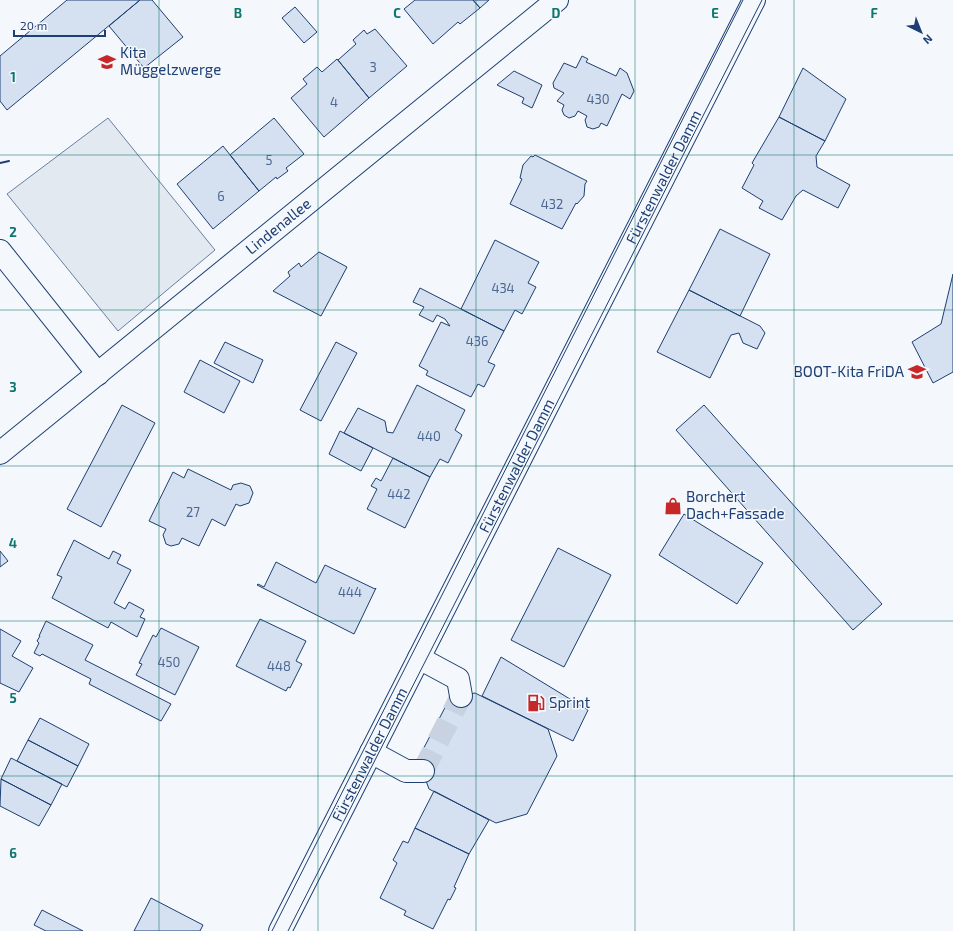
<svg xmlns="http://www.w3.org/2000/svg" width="953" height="931" font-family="'Exo 2',sans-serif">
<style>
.green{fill:#e3e9f0;stroke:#687fa3}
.building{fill:#d5e0f0;stroke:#1d3f73}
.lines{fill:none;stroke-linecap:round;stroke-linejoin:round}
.minor-tunnel{stroke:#c9d2e0;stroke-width:22;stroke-dasharray:22 11;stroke-linecap:butt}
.minor-casing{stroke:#1d3f73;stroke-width:24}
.major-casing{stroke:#1d3f73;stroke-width:24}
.minor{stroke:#f4f7fb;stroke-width:22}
.major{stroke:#f4f7fb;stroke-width:22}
.tram{stroke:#1d3f73;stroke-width:1}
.wall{stroke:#1d3f73;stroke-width:2}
.grid{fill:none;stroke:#0f766e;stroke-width:1;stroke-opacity:0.55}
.labels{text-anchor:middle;stroke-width:3;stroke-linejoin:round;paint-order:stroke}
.number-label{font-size:13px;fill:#4b6792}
.poi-label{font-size:15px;fill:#1d3f73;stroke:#f4f7fb;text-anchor:start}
.street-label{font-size:15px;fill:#1d3f73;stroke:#f4f7fb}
.grid-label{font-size:13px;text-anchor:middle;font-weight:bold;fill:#0f766e;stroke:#f4f7fb;stroke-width:3;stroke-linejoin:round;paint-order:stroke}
</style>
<rect width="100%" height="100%" fill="#f4f7fb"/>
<path class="green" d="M 108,118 L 215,250 L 118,331 L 7,194 Z"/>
<path class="building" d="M 67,0 L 140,0 L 7,110 L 0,101 L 0,56 Z
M 140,0 L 152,0 L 183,37 L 144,68 L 109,26 Z
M 415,0 L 473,0 L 480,8 L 460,24 L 458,22 L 433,44 L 404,9 Z
M 473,0 L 489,0 L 480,8 Z
M 295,7 L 317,32 L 304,43 L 282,18 Z
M 375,29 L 407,66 L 369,98 L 338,60 L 356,44 L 353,40 L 364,30 L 367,34 Z
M 582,56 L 588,59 L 586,62 L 616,76 L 620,68 L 627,73 L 634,91 L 630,99 L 622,94 L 607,126 L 601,123 L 599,127 L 593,129 L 587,127 L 585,120 L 587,116 L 578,111 L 575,116 L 569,118 L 564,115 L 562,110 L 564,105 L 557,101 L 564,93 L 554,88 L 553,83 L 564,63 L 576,68 Z
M 337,59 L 369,98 L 324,137 L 291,98 L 307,84 L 303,79 L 317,67 L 322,72 Z
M 803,68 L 846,99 L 825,141 L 779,117 Z
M 514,71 L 542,85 L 532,108 L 522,103 L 524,98 L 497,85 Z
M 779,117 L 825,141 L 816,156 L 817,167 L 850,185 L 838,208 L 803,190 L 796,196 L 782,220 L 759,208 L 763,201 L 742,188 L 754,165 L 752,163 Z
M 274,118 L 304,154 L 286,168 L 288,171 L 277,179 L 276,177 L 259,191 L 230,155 Z
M 223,146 L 259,191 L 213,229 L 177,184 Z
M 535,155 L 587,181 L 585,184 L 584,196 L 577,204 L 576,203 L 562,229 L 510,204 L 522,179 L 520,178 L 523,165 L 531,156 L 533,157 Z
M 720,229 L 770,254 L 740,316 L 689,290 Z
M 495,240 L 539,262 L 528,283 L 536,287 L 522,314 L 515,310 L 504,331 L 461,309 Z
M 319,252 L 347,267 L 321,316 L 273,291 L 290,276 L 288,272 L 299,263 L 301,267 Z
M 953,274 L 953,372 L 933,383 L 912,342 L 941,324 Z
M 420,288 L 504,331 L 488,362 L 495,365 L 484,387 L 478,384 L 471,397 L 426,375 L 428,371 L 419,366 L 441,322 L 450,326 L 445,319 L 437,315 L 433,322 L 419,315 L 424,307 L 413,302 Z
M 689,290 L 760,326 L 765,333 L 757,349 L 743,343 L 739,333 L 731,335 L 710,378 L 657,352 Z
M 225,342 L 263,360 L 253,383 L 214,363 Z
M 336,342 L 357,353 L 321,421 L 300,410 Z
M 200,360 L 240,381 L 224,413 L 184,392 Z
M 417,385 L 465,410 L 455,430 L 462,435 L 448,463 L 440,459 L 430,477 L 344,433 L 358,408 L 385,421 L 387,432 L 393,433 Z
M 122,405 L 155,423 L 101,527 L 67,509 Z
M 704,405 L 882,604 L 853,630 L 676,430 Z
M 340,431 L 373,448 L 361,471 L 329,454 Z
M 393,458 L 430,477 L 405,528 L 367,509 L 377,489 L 371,486 L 376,478 L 381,481 Z
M 188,469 L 231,490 L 233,485 L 241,483 L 250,486 L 253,493 L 249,503 L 240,506 L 236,504 L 225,526 L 212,519 L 199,546 L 182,538 L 179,544 L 171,546 L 166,544 L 163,535 L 166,529 L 149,521 L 173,472 L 184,478 Z
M 684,514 L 763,563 L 737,604 L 659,555 Z
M 74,540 L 109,559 L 113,551 L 121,555 L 117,563 L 131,570 L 114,603 L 125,609 L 129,602 L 144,610 L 140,617 L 145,619 L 137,637 L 111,622 L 108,628 L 52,598 L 62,577 L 57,575 Z
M 558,548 L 611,575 L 564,667 L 511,640 Z
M 0,551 L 8,561 L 0,567 Z
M 276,562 L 316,583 L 325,565 L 375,589 L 376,588 L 354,634 L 257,585 L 258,584 L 264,587 Z
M 260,619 L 306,641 L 296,661 L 302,664 L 290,688 L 288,687 L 286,691 L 236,666 Z
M 46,621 L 93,645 L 85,660 L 171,704 L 161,721 L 89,684 L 91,679 L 42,654 L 40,656 L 34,653 L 39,643 L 37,641 L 40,636 L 39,636 Z
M 161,628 L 199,647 L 175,695 L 136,675 L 142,664 L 139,663 L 153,635 L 156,637 Z
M 0,629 L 21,641 L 12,656 L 33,668 L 19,692 L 0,683 Z
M 501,657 L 588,710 L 573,741 L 482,696 Z
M 475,693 L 548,729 L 557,756 L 527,814 L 496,823 L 429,789 L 418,759 L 450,698 Z
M 40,718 L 89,744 L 78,766 L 28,740 Z
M 28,740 L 78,766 L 67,787 L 17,761 Z
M 11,758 L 62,784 L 51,805 L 1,779 Z
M 1,779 L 51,805 L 39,826 L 0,806 Z
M 434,791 L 489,820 L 469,854 L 415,828 Z
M 415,828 L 469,854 L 454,887 L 456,888 L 450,900 L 448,899 L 433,929 L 404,915 L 406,911 L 380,898 L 397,863 L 393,860 L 403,841 L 408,843 Z
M 151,898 L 203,925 L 200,931 L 134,931 Z
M 42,910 L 83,931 L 46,931 L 34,925 Z"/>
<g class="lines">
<path class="minor-tunnel" d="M 423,771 L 461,696"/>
<g class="minor-casing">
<g id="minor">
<path d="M 0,251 L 98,374"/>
<path id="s1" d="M 0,453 L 557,0"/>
<path d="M 419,658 L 458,679 L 461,696"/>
<path d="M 371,752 L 406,771 L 423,771"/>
</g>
</g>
<g class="major-casing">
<g id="major">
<path id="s2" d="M 280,931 L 754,0"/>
</g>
</g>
<use href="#minor" class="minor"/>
<use href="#major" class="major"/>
<path class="tram" d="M 272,931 L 743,0
M 288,931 L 762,0"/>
<path class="wall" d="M 0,163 L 9,161"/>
</g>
<path class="grid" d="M 159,0 L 159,931M 318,0 L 318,931M 476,0 L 476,931M 635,0 L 635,931M 794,0 L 794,931M 0,155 L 953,155M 0,310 L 953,310M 0,466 L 953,466M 0,621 L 953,621M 0,776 L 953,776"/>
<defs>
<g id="school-bare" transform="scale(1.38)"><path d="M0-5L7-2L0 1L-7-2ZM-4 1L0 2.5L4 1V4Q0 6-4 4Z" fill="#c62828" stroke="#f4f7fb" stroke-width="2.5" paint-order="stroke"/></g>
<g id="shop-bare" transform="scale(1.38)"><path d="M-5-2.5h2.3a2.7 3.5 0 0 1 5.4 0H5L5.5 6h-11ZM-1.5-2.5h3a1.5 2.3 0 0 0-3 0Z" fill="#c62828" stroke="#f4f7fb" stroke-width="2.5" paint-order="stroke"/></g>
<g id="fuel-bare" transform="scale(1.38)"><path d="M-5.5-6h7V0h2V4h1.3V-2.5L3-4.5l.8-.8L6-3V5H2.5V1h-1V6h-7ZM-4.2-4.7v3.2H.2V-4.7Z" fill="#c62828" stroke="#f4f7fb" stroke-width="2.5" paint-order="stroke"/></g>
</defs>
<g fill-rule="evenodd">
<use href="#school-bare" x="107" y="62"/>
<use href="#school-bare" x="917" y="372"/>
<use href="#shop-bare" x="673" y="506"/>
<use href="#fuel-bare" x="536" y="703"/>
</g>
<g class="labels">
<g class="number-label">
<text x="373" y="72">3</text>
<text x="598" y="104">430</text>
<text x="334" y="107">4</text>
<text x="269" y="165">5</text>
<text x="221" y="201">6</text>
<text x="552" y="209">432</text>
<text x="503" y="293">434</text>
<text x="477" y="346">436</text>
<text x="429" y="441">440</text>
<text x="399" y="499">442</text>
<text x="193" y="517">27</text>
<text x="350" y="597">444</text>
<text x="169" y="667">450</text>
<text x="279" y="671">448</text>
</g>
<g class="poi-label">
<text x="120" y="58">Kita<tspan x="120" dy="17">Müggelzwerge</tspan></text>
<text x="904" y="377" text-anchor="end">BOOT-Kita FriDA</text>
<text x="686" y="502">Borchert<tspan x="686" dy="17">Dach+Fassade</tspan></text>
<text x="549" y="708">Sprint</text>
</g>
<g class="street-label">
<text dy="5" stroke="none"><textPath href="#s2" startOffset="846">Fürstenwalder Damm</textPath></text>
<text dy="5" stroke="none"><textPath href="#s1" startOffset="359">Lindenallee</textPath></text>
<text dy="5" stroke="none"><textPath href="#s2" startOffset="522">Fürstenwalder Damm</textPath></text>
<text dy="5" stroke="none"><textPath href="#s2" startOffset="198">Fürstenwalder Damm</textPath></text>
</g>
</g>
<g class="grid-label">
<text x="238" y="18">B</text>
<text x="397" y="18">C</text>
<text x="556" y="18">D</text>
<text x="715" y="18">E</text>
<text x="874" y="18">F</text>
<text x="13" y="82">1</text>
<text x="13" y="237">2</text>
<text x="13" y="392">3</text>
<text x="13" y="548">4</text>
<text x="13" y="703">5</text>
<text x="13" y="858">6</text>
</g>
<g transform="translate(921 32) rotate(137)" stroke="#f4f7fb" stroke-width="3" paint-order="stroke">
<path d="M0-3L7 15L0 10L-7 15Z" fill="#1d3f73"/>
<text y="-6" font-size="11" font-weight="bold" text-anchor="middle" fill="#1d3f73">N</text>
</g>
<path d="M14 30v6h91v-6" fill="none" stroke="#1d3f73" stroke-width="2"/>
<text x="20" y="30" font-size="12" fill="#1d3f73" stroke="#f4f7fb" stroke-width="3" paint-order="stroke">20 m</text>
</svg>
